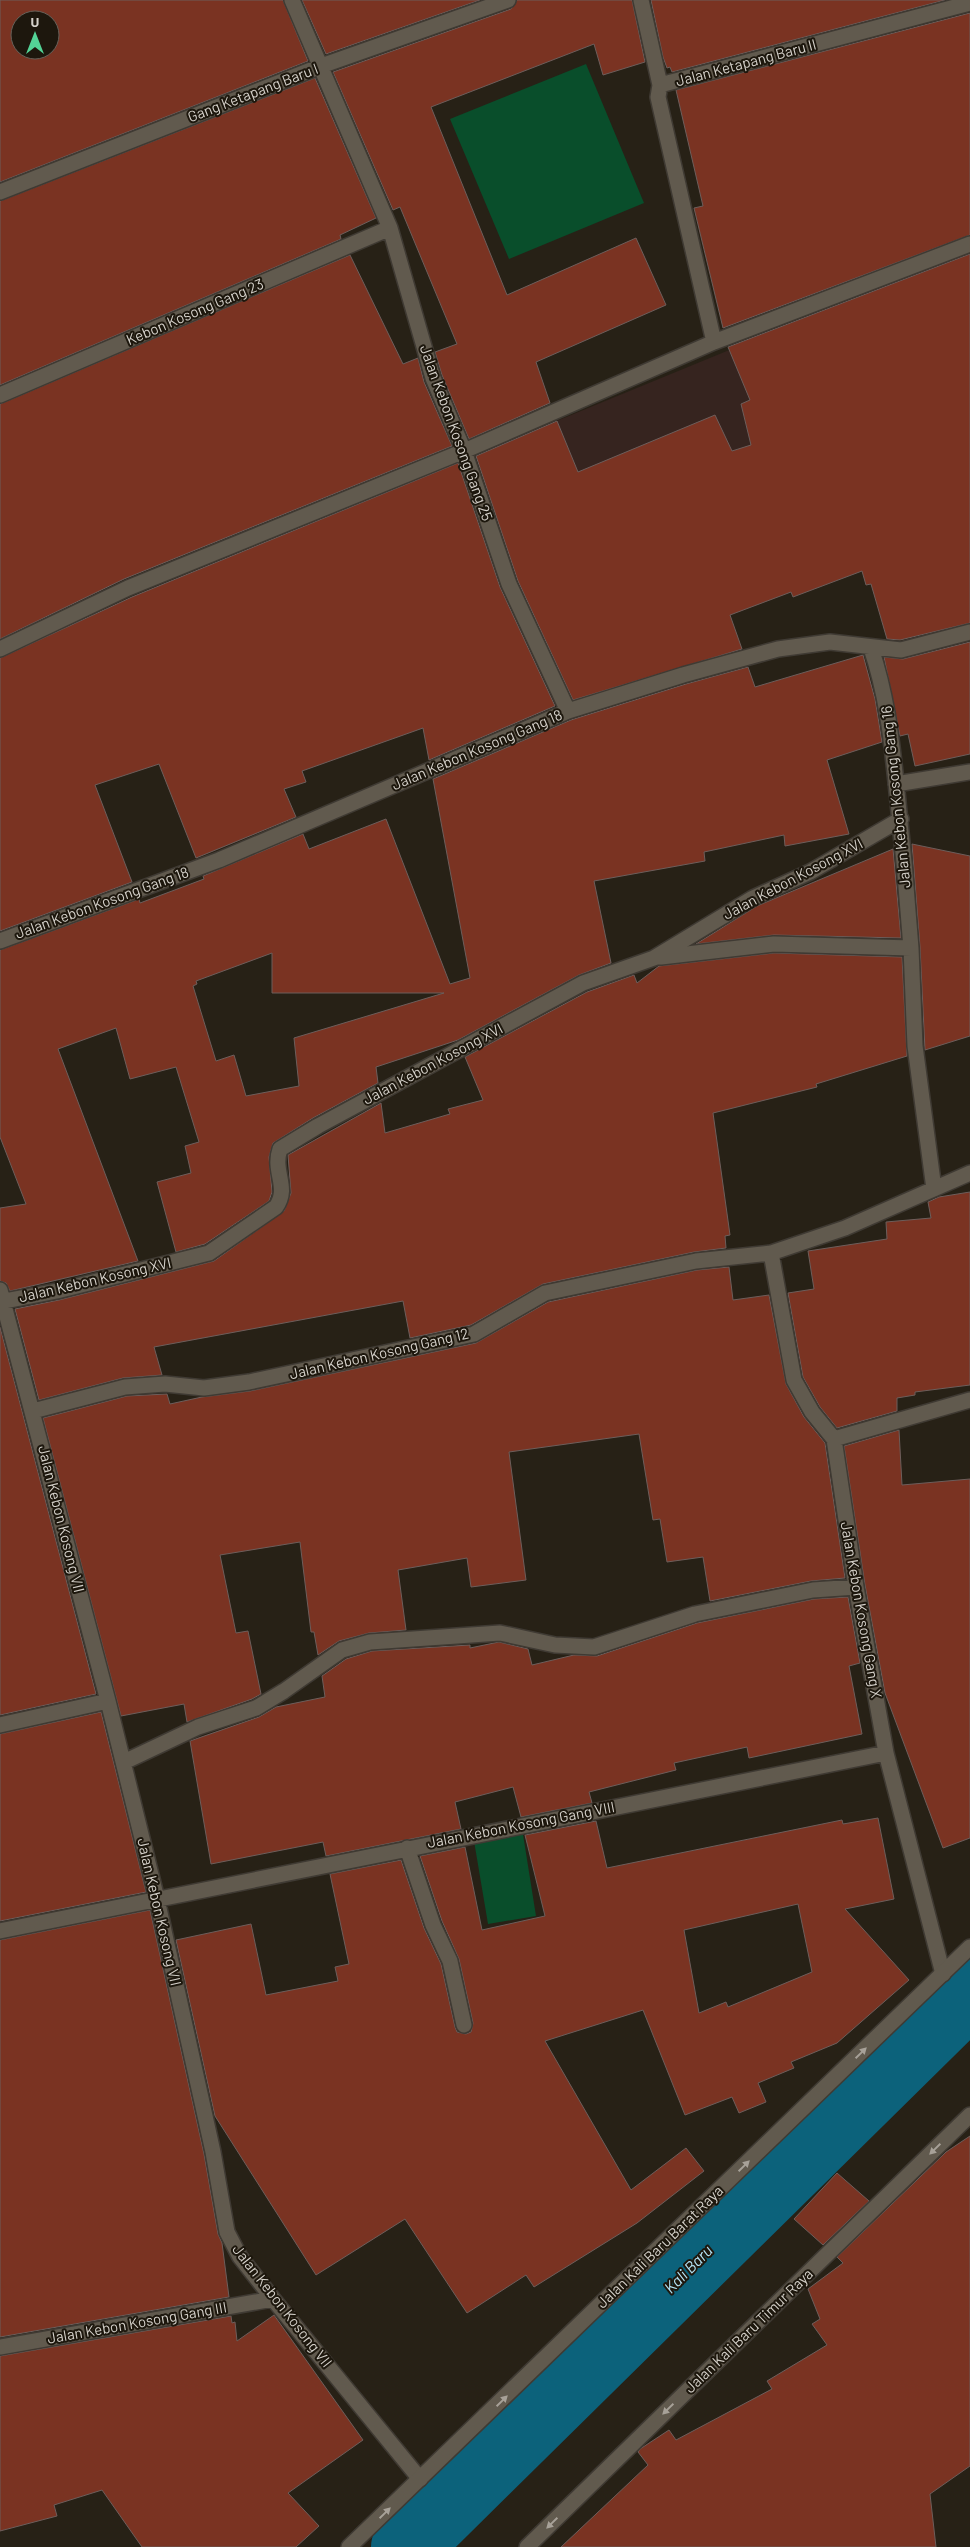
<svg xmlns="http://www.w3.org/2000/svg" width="970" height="2547" font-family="Barlow,sans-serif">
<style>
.education{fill:#36241f}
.green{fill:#094e2b}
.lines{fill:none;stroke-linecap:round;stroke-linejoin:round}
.river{stroke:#0c627b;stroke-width:70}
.building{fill:#7a3322;stroke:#6d5e5b;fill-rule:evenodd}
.street-casing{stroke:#3f3a33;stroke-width:18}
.secondary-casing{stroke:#3f3a33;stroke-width:18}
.street{stroke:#615a4e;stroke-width:15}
.secondary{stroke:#615a4e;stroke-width:15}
.oneway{fill:#a7a198}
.labels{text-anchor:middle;stroke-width:4;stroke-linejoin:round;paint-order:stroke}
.street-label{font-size:15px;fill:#d5d1ca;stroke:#1d170d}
.water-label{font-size:16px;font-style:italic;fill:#b7e5f7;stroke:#1d170d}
</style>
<rect width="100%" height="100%" fill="#272116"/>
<path class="education" d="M 970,251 L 970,329 L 796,459 L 540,565 L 491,448 Z"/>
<path class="green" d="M 586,64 L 644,203 L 509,259 L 450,119 Z
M 522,1828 L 536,1916 L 488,1924 L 473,1835 Z"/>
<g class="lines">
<path class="river" d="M 406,2547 L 970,1991"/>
</g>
<path class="building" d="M 0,0 L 283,0 L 308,61 L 0,182 ZM 20,20 L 50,20 L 50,50 L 20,50 Z
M 302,0 L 480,0 L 326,54 Z
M 517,0 L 632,0 L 645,62 L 603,75 L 594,44 L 431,107 L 507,295 L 636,238 L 666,305 L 536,362 L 550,403 L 469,439 L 442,375 L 435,352 L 457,344 L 400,207 L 393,210 L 333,72 L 511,9 Z
M 651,0 L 945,0 L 672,72 L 670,67 L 667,68 L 663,57 Z
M 970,13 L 970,235 L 723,328 L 694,208 L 703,206 L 676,90 Z
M 315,78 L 376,218 L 340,235 L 341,239 L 0,385 L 0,201 Z
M 970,254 L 970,623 L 900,640 L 887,639 L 871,584 L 866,585 L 862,571 L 793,597 L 791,592 L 730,615 L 742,649 L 573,700 L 518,581 L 476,456 L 557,421 L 578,472 L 715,415 L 732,451 L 751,445 L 741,404 L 750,400 L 728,347 Z
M 350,255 L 403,364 L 418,358 L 424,382 L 452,446 L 124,579 L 0,639 L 0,404 Z
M 458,463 L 500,587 L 555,706 L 429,760 L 423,728 L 302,771 L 306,782 L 284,789 L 296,817 L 196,858 L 159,764 L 95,785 L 132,882 L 0,931 L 0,658 L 132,597 Z
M 970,642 L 970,754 L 915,766 L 908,734 L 900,736 L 884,657 L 903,659 Z
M 863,655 L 875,699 L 882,742 L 827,760 L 849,834 L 785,846 L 784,835 L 704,852 L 705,861 L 594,881 L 611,963 L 579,975 L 458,1040 L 376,1067 L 378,1083 L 313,1118 L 273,1143 L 269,1157 L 272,1192 L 269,1201 L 205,1244 L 176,1252 L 157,1182 L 191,1173 L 185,1146 L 199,1142 L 176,1067 L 130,1079 L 116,1028 L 58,1049 L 138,1261 L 10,1291 L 6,1283 L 0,1281 L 0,1208 L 26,1204 L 0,1137 L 0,950 L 139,899 L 140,903 L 204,879 L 203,876 L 303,834 L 309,849 L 386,819 L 450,984 L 470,978 L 433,779 L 571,720 L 686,684 L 748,667 L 755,687 ZM 272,953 L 272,993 L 444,993 L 294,1038 L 299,1086 L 246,1096 L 234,1055 L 216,1061 L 193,986 L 197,984 L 196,981 Z
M 912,844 L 970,856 L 970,1036 L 925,1050 L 920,947 Z
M 893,849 L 901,938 L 774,935 L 696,944 L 757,906 Z
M 774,953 L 902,957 L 907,1056 L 816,1084 L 817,1087 L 713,1113 L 730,1235 L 725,1236 L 726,1248 L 694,1252 L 543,1284 L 471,1325 L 410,1338 L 403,1301 L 154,1347 L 162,1375 L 123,1378 L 39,1400 L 15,1309 L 59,1300 L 214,1261 L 284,1211 L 291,1193 L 288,1155 L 381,1103 L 385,1133 L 450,1114 L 448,1109 L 483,1100 L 465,1057 L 587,992 L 634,975 L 637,983 L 659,966 Z
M 970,1192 L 970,1385 L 915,1392 L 915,1395 L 897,1398 L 897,1411 L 837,1428 L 820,1407 L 803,1377 L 788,1293 L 814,1289 L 808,1251 L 887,1239 L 886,1222 L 931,1218 L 928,1202 L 939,1197 Z
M 729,1267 L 733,1300 L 769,1295 L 786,1384 L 804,1417 L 825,1443 L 845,1578 L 811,1581 L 710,1601 L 703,1557 L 667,1562 L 660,1519 L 653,1520 L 639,1434 L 509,1452 L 526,1580 L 471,1587 L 467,1558 L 398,1570 L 406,1630 L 369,1633 L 339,1641 L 318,1655 L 314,1632 L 311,1632 L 300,1542 L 220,1555 L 236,1633 L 248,1631 L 261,1694 L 252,1699 L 187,1722 L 184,1704 L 121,1716 L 43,1418 L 127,1396 L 167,1394 L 170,1404 L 202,1397 L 250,1391 L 476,1343 L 548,1302 L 697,1270 Z
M 0,1327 L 96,1694 L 0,1715 Z
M 899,1430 L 902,1485 L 970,1479 L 970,1838 L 943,1848 L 885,1693 L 865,1585 L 844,1446 Z
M 848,1597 L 860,1663 L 849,1666 L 862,1734 L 749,1758 L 747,1747 L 674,1763 L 676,1770 L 589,1792 L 592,1803 L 521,1817 L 513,1787 L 455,1802 L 461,1829 L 326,1856 L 323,1842 L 211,1864 L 190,1741 L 259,1717 L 276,1707 L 325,1697 L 322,1676 L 346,1659 L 372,1651 L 470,1645 L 470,1648 L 499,1642 L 528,1649 L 532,1665 L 574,1655 L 597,1656 L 697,1623 L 814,1599 Z
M 101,1712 L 146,1892 L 0,1921 L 0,1734 Z
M 878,1818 L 894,1899 L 845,1909 L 909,1980 L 837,2043 L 791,2062 L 794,2068 L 758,2083 L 766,2102 L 739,2113 L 732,2097 L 685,2115 L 643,2010 L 545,2041 L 631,2190 L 686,2148 L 704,2171 L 637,2223 L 534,2287 L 526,2275 L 467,2313 L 405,2219 L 316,2275 L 215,2116 L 176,1940 L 251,1924 L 266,1995 L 338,1981 L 335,1967 L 349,1964 L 330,1874 L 401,1860 L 424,1928 L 441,1964 L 455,2027 L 457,2032 L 466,2034 L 471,2032 L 473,2023 L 459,1959 L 442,1921 L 420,1856 L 465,1847 L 482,1930 L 545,1916 L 525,1835 L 596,1821 L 607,1868 L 842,1820 L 843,1824 ZM 798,1904 L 812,1972 L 728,2007 L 726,2002 L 699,2013 L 684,1930 Z
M 150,1910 L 204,2154 L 218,2234 L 222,2243 L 229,2297 L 0,2337 L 0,1940 Z
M 970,2136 L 970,2466 L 930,2494 L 936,2547 L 561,2547 L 648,2465 L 638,2452 L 640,2449 L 669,2430 L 676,2440 L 772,2389 L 767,2381 L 827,2345 L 812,2324 L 820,2319 L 808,2289 L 843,2263 L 837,2257 L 946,2152 Z
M 837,2173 L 869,2201 L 823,2245 L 794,2219 Z
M 274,2315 L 363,2440 L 288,2493 L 319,2526 L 296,2547 L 142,2547 L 102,2490 L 54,2505 L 57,2516 L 0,2531 L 0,2356 L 231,2316 L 232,2323 L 235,2322 L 237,2341 Z"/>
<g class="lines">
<g class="street-casing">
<path id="street" d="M 292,0 L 390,228 L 433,378 L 464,451 L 509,584 L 568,711
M 641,0 L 660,85 L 658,97 L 714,342
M 660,85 L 970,3
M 0,192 L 321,66 L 508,0
M 0,395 L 390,228
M 871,648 C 886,693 891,734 896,782 C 902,837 907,892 911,948
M 0,649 L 128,588 L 464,451 L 714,342 L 970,244
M 896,784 L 970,772
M 0,941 L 219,860 L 568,711 L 683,675 L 778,649 L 830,642 L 901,650 L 970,632
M 661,957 L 774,944 L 911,948 L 915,1046 L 934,1189
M 771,1253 L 794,1380 L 812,1412 L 834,1439 L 856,1587 L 886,1753 L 943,1974
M 0,1290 L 108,1701 L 157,1899 L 213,2152 L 227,2232 L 240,2257 L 273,2299 L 420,2479
M 0,1302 L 57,1291 L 209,1253 L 276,1207 C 290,1187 272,1172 280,1149 L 318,1126 L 583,983 L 654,958 L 753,898 L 810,872 L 901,819
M 33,1411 L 125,1387 L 165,1384 L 204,1388 L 249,1382 L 474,1334 L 545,1293 L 696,1261 L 771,1253 L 845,1228 L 970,1173
M 834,1439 L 970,1400
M 0,1725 L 108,1701
M 124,1762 L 198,1727 L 256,1708 L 284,1691 L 342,1650 L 370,1642 L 500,1633 L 555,1645 L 594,1647 L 695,1614 L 813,1590 L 856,1587
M 407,1848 L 433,1925 L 450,1961 L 464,2025
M 0,1931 L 886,1753
M 0,2347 L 273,2299"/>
</g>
<g class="secondary-casing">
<path id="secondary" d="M 349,2547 L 970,1947
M 527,2547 L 970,2115"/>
</g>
<use href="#street" class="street"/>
<use href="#secondary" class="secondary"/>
</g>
<defs><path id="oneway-solid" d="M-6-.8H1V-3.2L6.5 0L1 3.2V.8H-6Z" transform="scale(1.25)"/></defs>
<g class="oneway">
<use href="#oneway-solid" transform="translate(861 2053) rotate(-44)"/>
<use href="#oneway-solid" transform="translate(935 2149) rotate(136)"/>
<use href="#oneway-solid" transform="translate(744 2166) rotate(-44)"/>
<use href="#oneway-solid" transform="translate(502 2401) rotate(-44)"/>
<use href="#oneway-solid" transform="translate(668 2409) rotate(136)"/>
<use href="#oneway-solid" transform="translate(385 2513) rotate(-44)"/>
<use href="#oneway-solid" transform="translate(552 2523) rotate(136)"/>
</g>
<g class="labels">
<g class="street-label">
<text transform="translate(746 63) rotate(-15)" y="5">Jalan Ketapang Baru II</text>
<text transform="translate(253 93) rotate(-21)" y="5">Gang Ketapang Baru I</text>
<text transform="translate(195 312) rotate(-23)" y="5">Kebon Kosong Gang 23</text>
<text transform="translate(456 433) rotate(70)" y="5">Jalan Kebon Kosong Gang 25</text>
<text transform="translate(477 750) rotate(-23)" y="5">Jalan Kebon Kosong Gang 18</text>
<text transform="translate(896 797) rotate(-96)" y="5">Jalan Kebon Kosong Gang 16</text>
<text transform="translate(793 879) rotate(-28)" y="5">Jalan Kebon Kosong XVI</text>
<text transform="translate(102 903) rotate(-20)" y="5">Jalan Kebon Kosong Gang 18</text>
<text transform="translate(433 1064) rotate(-28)" y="5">Jalan Kebon Kosong XVI</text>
<text transform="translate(95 1280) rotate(-13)" y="5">Jalan Kebon Kosong XVI</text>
<text transform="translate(379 1354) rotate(-13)" y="5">Jalan Kebon Kosong Gang 12</text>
<text transform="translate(61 1519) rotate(76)" y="5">Jalan Kebon Kosong VII</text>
<text transform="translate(861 1610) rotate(80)" y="5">Jalan Kebon Kosong Gang X</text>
<text transform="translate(521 1825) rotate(-11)" y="5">Jalan Kebon Kosong Gang VIII</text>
<text transform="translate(159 1912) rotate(77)" y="5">Jalan Kebon Kosong VII</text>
<text transform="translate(660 2247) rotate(-44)" y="5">Jalan Kali Baru Barat Raya</text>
<text transform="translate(282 2306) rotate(52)" y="5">Jalan Kebon Kosong VII</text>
<text transform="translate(137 2323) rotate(-10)" y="5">Jalan Kebon Kosong Gang III</text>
<text transform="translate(749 2331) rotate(-44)" y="5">Jalan Kali Baru Timur Raya</text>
</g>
<g class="water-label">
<text transform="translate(688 2269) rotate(-45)" y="6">Kali Baru</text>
</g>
</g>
<g transform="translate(35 35)"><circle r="24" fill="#1d170d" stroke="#676159"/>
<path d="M0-4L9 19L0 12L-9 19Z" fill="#53d396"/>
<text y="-8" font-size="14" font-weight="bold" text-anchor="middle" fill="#d5d1ca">U</text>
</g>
</svg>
